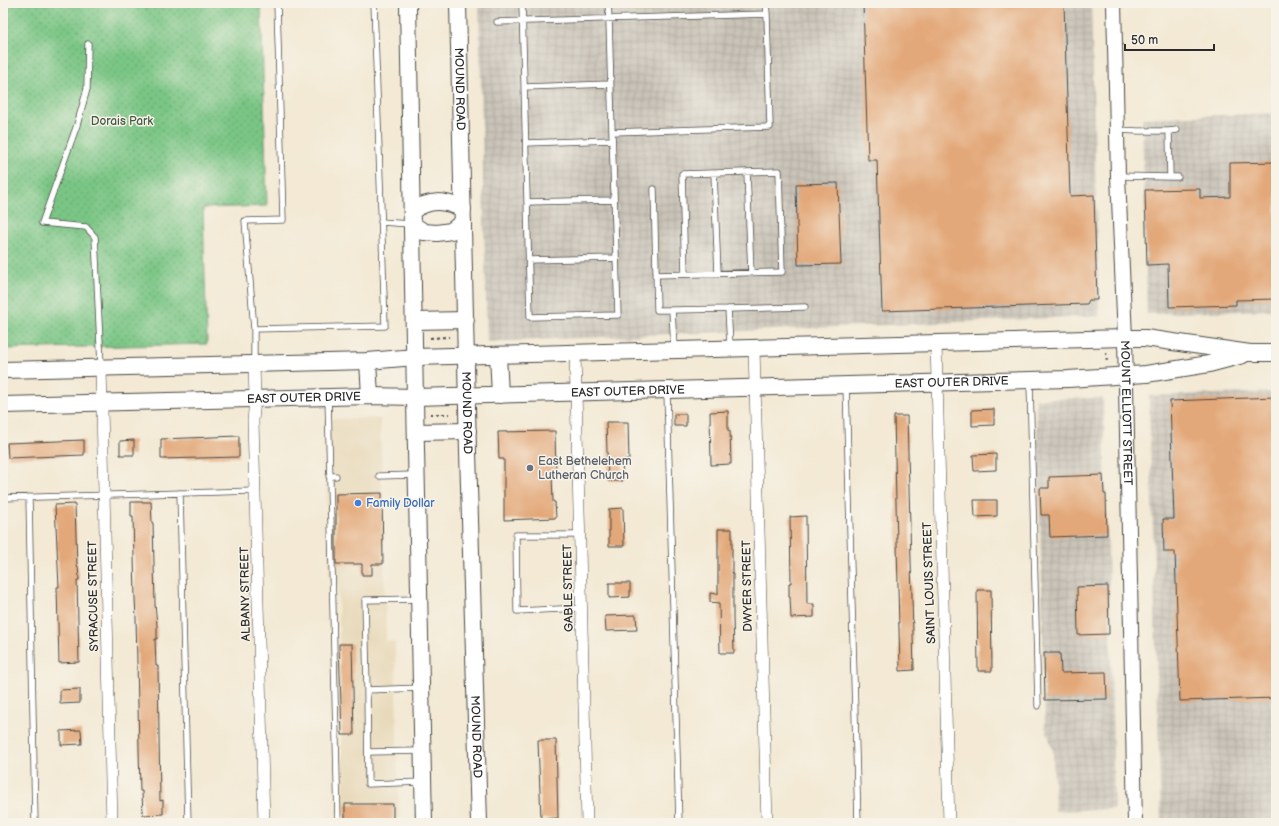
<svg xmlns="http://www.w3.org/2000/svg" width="1279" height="826" font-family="'Balsamiq Sans',sans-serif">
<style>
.built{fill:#e8d9ba}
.industrial{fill:url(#industrial-grid)}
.park{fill:url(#park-dots);stroke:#527858}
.building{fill:#e3a879}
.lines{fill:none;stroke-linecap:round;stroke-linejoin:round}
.service-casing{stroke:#494844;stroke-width:7}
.minor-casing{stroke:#494844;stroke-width:12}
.tertiary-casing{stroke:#494844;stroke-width:16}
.secondary-casing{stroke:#494844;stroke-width:18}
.path{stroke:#494844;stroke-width:2;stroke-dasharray:3 3;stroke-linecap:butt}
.service{stroke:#fff;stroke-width:5.5}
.minor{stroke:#fff;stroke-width:11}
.tertiary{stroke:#fff;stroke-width:14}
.secondary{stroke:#fff;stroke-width:16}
.worship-dot{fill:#6b7280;stroke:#f7f3e8;stroke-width:1.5}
.shop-dot{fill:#3f7fe0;stroke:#f7f3e8;stroke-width:1.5}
.labels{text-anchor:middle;stroke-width:3;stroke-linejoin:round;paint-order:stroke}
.street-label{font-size:12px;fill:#2b2b2b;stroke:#f7f3e8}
.park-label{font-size:12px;fill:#435a46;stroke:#f7f3e8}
.worship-label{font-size:12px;fill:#5b616d;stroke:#f7f3e8;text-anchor:start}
.shop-label{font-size:12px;fill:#366cbe;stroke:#f7f3e8;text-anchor:start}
</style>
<defs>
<pattern id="industrial-grid" width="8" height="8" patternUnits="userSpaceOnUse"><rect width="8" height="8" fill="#c9c3b8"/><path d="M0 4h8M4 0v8" fill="none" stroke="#ada89e"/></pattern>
<pattern id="park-dots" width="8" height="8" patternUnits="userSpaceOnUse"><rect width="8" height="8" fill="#7ac685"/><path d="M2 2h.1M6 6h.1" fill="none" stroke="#64a16d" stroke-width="1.8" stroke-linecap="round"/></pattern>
</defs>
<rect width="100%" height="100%" fill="#f7f3e8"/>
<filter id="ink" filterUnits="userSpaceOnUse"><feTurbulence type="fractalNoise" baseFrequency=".025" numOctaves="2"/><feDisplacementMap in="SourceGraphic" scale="8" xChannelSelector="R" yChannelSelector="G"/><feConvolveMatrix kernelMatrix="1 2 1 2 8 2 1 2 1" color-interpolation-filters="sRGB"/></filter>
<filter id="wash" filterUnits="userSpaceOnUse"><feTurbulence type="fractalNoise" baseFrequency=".012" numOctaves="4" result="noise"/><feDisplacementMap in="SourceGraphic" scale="16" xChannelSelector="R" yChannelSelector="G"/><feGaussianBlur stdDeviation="0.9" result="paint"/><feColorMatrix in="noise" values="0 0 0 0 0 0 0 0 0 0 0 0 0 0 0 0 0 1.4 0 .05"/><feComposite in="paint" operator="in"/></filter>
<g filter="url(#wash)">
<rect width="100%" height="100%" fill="#f3e9d4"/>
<path class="built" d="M 380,418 L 386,641 L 395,642 L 399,823 L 344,823 L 338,582 L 329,582 L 324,419 Z"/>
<path class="industrial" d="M 479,3 L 1091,3 L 1099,316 L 487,342 Z
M 1276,113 L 1276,310 L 1147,314 L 1142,118 Z
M 1276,392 L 1276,823 L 1161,823 L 1149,396 Z
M 1103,398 L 1111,651 L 1114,809 L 1055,811 L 1053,751 L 1045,726 L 1042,587 L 1036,399 Z"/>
<path class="park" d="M 3,3 L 261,3 L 267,206 L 203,208 L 207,344 L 3,349 Z"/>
<g id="blocks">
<path class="building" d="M 863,3 L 1064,3 L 1070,196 L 1094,195 L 1097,300 L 1089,300 L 1087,304 L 882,311 L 877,160 L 868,160 Z
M 1276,162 L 1276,299 L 1236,300 L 1236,305 L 1169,307 L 1168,264 L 1147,265 L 1145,190 L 1200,189 L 1200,198 L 1230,197 L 1230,163 Z
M 838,183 L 841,264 L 798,265 L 796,184 Z
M 1276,397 L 1276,698 L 1180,701 L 1175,552 L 1164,552 L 1163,519 L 1174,519 L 1170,401 Z
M 994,409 L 994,425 L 972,426 L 972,410 Z
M 728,411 L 728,431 L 730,431 L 731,464 L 711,465 L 710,412 Z
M 674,414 L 686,414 L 686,426 L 674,426 Z
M 894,416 L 907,416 L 914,670 L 900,671 Z
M 606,422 L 628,422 L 629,460 L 622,460 L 623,481 L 608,481 Z
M 555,431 L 556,476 L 552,476 L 553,502 L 555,502 L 556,518 L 504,520 L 504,459 L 499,459 L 498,432 Z
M 239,436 L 239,457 L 161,459 L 161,439 Z
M 84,440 L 84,455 L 8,458 L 7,443 Z
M 134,440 L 134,455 L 120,455 L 120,441 Z
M 996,454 L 996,470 L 974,471 L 973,455 Z
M 1103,475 L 1104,494 L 1106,494 L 1107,535 L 1050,537 L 1049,515 L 1041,515 L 1040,488 L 1049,488 L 1049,477 Z
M 382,493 L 383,564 L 372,564 L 372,575 L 362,575 L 362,564 L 336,564 L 336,494 Z
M 974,500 L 997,500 L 997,516 L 975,517 Z
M 131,502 L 151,502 L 152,523 L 153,523 L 155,604 L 157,625 L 157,639 L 155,639 L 156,666 L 158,666 L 160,801 L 163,800 L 163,814 L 143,815 L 142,791 L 140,791 L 136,618 L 135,598 L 133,516 L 131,516 Z
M 75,504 L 77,566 L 78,566 L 79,580 L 77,580 L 79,662 L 59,663 L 57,587 L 59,587 L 55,505 Z
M 623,508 L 624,546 L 609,546 L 609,509 Z
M 806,516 L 807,604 L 814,604 L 814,617 L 791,618 L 790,597 L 789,597 L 789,583 L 791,583 L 790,517 Z
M 718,529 L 732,529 L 732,573 L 733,573 L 733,616 L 734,653 L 720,653 L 719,603 L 710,602 L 710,593 L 718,594 Z
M 609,583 L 630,583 L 630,597 L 609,598 Z
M 1108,586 L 1109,634 L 1078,635 L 1077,587 Z
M 977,590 L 991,590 L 992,671 L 978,671 Z
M 636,615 L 637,630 L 606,631 L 605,616 Z
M 339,644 L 352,644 L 354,735 L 342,735 Z
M 1044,653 L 1060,653 L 1061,673 L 1106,672 L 1107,699 L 1045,700 Z
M 80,689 L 80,703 L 60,704 L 60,690 Z
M 81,730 L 82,744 L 61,745 L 61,731 Z
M 538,740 L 556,740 L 558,818 L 541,819 Z
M 345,804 L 393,804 L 393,823 L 345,823 Z"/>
</g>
</g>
<g filter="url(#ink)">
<use href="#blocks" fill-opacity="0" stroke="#494844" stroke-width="1"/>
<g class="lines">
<g class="service-casing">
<path id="service" d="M 522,3 L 530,317 L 618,315 L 612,132
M 766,3 L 767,14
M 497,22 C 587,19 677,17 767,14 L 770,127 L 612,132 L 609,19 L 608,3
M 88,44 L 87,89 L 77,125 L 42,223 L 86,227 L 95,237 L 101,366
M 525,87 L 610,84
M 1117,130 L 1138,131 L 1169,131 L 1170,177 L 1119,176
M 1169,131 L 1177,130
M 526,143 L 612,140
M 747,172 L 751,273
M 714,173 L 718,274
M 1170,177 L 1178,177
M 654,189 L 657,310 L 672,310 L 674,348
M 527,202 L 614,200
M 381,222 L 410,224
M 529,260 L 616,258
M 655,275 L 782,272 L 779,171 L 682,174 L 685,274
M 672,310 L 728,309
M 254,329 L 245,221 L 283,220 L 277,3
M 730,346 L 728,309 L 805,307
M 254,363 L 254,329 L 385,326 L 374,3
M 1030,382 L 1038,706
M 846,385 L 858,823
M 667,392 L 679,823
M 328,397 L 338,823
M 329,476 L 336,476
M 379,476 L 415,475
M 180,493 L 188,823
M 29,497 L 35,823
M 3,498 L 255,491
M 580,535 L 516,535 L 517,611 L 582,608
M 418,599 L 365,600 L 367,690 L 420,688
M 367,690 L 368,784 L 422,782
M 368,752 L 421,751"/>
</g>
<g class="minor-casing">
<path id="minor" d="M 936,343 L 949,823
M 754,348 L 767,823
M 575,353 L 587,823
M 254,364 L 255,399 L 253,421 L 264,823
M 101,368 L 112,823"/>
</g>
<g class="tertiary-casing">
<g id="tertiary">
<path id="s1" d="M 1114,3 L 1118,176 L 1125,338 L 1135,823"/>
</g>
</g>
<g class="secondary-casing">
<g id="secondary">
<path d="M 408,3 C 413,276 417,550 424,823"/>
<path id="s2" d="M 458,3 L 468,452 L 479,823"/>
<path d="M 412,211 C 430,199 444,200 463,209"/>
<path d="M 412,224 L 424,232 L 437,233 L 451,231 L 463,222"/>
<path d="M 414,321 L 466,320"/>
<path d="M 498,355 L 500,395"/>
<path d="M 368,361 L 370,396"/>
<path d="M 3,370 L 368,361 L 415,357 L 1125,338 L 1145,338 L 1250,353 L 1276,353"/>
<path id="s3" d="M 3,405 L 370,396 L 415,397 L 1068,379 L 1146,374 L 1209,364 L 1243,355"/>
<path d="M 416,432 L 468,431"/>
</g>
</g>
<path class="path" d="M 430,338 L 449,337
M 1106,352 L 1107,363
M 430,414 L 449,414"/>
<use href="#service" class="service"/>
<use href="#minor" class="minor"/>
<use href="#tertiary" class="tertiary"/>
<use href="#secondary" class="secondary"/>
</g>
</g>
<circle class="worship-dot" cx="530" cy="468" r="4"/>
<circle class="shop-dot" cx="358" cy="503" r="4"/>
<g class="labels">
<g class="street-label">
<text dy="4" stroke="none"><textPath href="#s2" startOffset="86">MOUND ROAD</textPath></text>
<text dy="4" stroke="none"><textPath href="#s3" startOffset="949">EAST OUTER DRIVE</textPath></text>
<text dy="4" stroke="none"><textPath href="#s3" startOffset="625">EAST OUTER DRIVE</textPath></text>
<text dy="4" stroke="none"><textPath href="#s3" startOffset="301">EAST OUTER DRIVE</textPath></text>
<text dy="4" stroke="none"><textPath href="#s2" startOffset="410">MOUND ROAD</textPath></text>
<text dy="4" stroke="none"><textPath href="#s1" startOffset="410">MOUNT ELLIOTT STREET</textPath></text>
<text transform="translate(929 583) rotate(-92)" y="4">SAINT LOUIS STREET</text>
<text transform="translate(747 586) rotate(-91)" y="4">DWYER STREET</text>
<text transform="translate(568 588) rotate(-91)" y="4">GABLE STREET</text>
<text transform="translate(245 594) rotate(-91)" y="4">ALBANY STREET</text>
<text transform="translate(93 596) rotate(-91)" y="4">SYRACUSE STREET</text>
<text dy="4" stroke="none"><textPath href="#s2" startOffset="734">MOUND ROAD</textPath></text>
</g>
<g class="park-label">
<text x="122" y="125">Dorais Park</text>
</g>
<g class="worship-label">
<text x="538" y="465">East Bethelehem<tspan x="538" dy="14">Lutheran Church</tspan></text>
</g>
<g class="shop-label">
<text x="366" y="507">Family Dollar</text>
</g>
</g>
<rect width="1279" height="826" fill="none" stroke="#f7f3e8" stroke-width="16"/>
<path d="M1125 44v6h89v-6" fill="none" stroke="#2b2b2b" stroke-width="2"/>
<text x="1131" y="44" font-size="12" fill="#2b2b2b" stroke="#f7f3e8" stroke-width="3" paint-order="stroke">50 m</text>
</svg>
